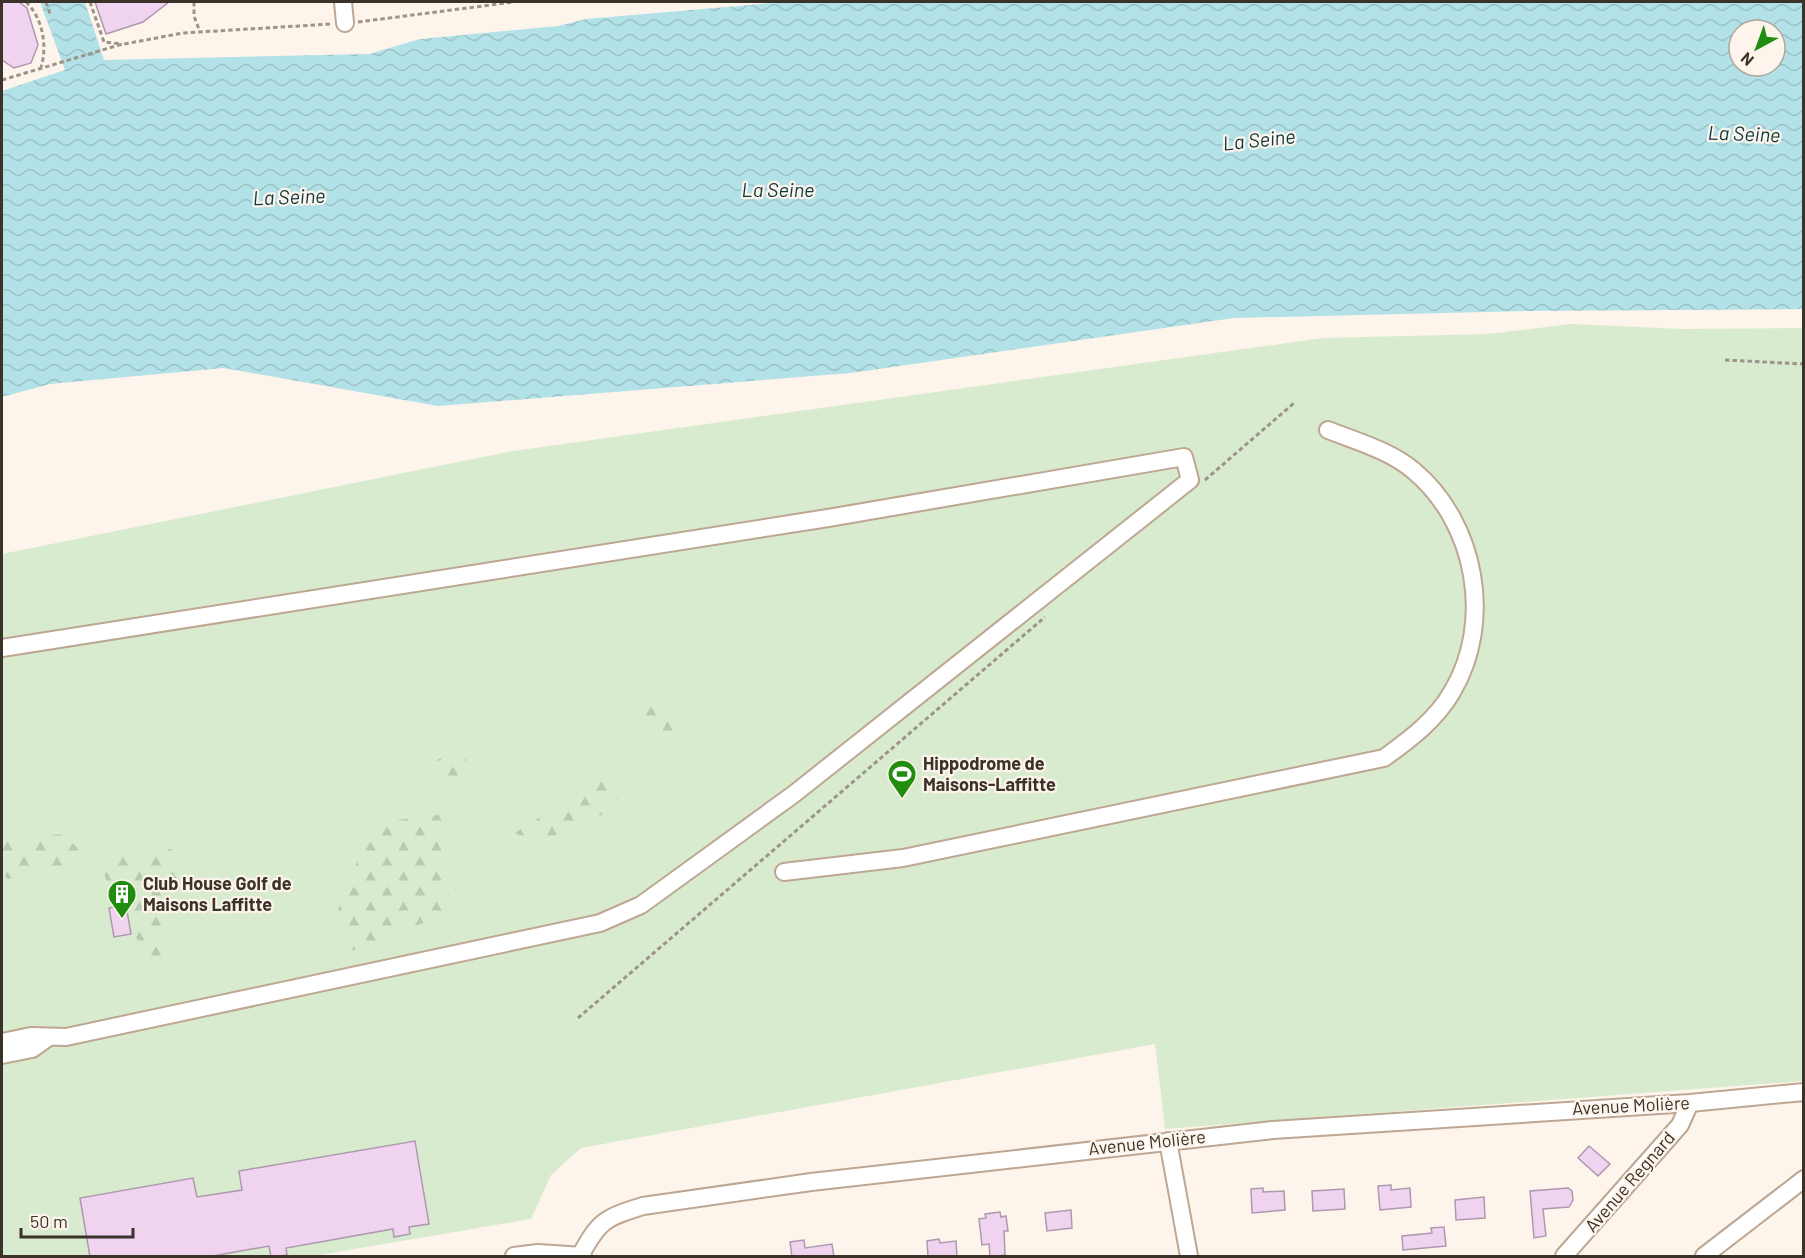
<svg xmlns="http://www.w3.org/2000/svg" width="1805" height="1258" font-family="Barlow,sans-serif">
<style>
.green{fill:#d8ebce}
.forest{fill:url(#forest-firs)}
.water{fill:url(#water-waves);fill-rule:evenodd}
.building{fill:#efd3ef;stroke:#ae99ae;stroke-width:1.5}
.lines{fill:none;stroke-linecap:round;stroke-linejoin:round}
.minor-casing{stroke:#bda793;stroke-width:20}
.path{stroke:#9c948b;stroke-width:3;stroke-dasharray:4.5 3;stroke-linecap:butt}
.minor{stroke:#fff;stroke-width:16}
.labels{text-anchor:middle;stroke-width:4.5;stroke-linejoin:round;paint-order:stroke}
.poi-label{font-size:18px;font-weight:bold;fill:#3b332a;stroke:#fdf4eb;text-anchor:start}
.street-label{font-size:18px;fill:#3b332a;stroke:#fdf4eb}
.water-label{font-size:20px;font-style:italic;fill:#0b383e;stroke:#fdf4eb}
</style>
<defs>
<pattern id="forest-firs" width="22" height="20" patternUnits="userSpaceOnUse" patternTransform="scale(1.5)"><rect width="22" height="20" fill="#d8ebce"/><path d="M5 1l3.5 6h-7zM16 11l3.5 6h-7z" fill="#bacab1"/></pattern>
<pattern id="water-waves" width="16" height="10" patternUnits="userSpaceOnUse" patternTransform="scale(1.5)"><rect width="16" height="10" fill="#b2e1e8"/><path d="M0 5q4-4 8 0t8 0" fill="none" stroke="#9ac2c7"/></pattern>
</defs>
<rect width="100%" height="100%" fill="#fdf4eb"/>
<path class="green" d="M 1571,324 L 1683,329 L 1803,328 L 1803,1081 L 1165,1129 L 1155,1044 L 581,1148 L 551,1175 L 531,1219 L 314,1256 L 2,1256 L 2,554 L 513,451 L 1323,338 L 1488,334 Z"/>
<path class="forest" d="M 653,702 L 668,704 L 680,722 L 670,733 L 656,739 L 640,726 L 639,709 Z
M 453,752 L 467,760 L 469,776 L 456,786 L 434,774 L 433,762 Z
M 603,777 L 624,787 C 609,819 572,836 538,837 C 529,837 523,838 515,833 Z
M 446,814 L 443,851 L 451,912 L 349,952 L 338,909 L 373,823 Z
M 65,834 L 79,850 L 67,866 L 8,879 L 2,874 L 2,838 Z
M 171,849 L 179,878 L 191,889 L 169,898 L 171,926 L 162,933 L 164,954 L 155,961 L 147,958 L 136,937 L 129,902 L 110,904 L 101,853 Z"/>
<path class="water" d="M 40,2 L 85,2 L 104,60 L 369,54 L 420,39 L 558,26 L 586,19 L 783,2 L 1803,2 L 1803,309 L 1525,311 L 1234,318 L 851,373 L 438,406 L 224,368 L 50,384 L 2,397 L 2,91 L 65,70 ZM 1739,30 L 1775,30 L 1775,66 L 1739,66 Z"/>
<path class="building" d="M 2,2 L 19,2 L 27,8 L 38,45 L 31,63 L 14,68 L 2,60 Z
M 95,2 L 169,2 L 143,22 L 106,34 Z
M 126,905 L 131,934 L 114,937 L 109,908 Z
M 415,1141 L 429,1224 L 409,1227 L 410,1234 L 394,1237 L 393,1229 L 286,1248 L 287,1255 L 275,1257 L 271,1257 L 269,1246 L 207,1257 L 90,1257 L 80,1198 L 193,1178 L 197,1197 L 242,1190 L 239,1171 Z
M 1589,1146 L 1610,1164 L 1598,1176 L 1578,1158 Z
M 1391,1185 L 1391,1190 L 1410,1188 L 1411,1207 L 1380,1210 L 1378,1186 Z
M 1263,1188 L 1263,1192 L 1284,1191 L 1285,1210 L 1252,1213 L 1251,1189 Z
M 1568,1188 L 1572,1191 L 1573,1200 L 1569,1207 L 1543,1209 L 1546,1236 L 1534,1238 L 1530,1191 Z
M 1344,1189 L 1345,1209 L 1313,1211 L 1312,1191 Z
M 1484,1197 L 1485,1218 L 1456,1220 L 1455,1200 Z
M 1071,1210 L 1072,1228 L 1047,1231 L 1045,1213 Z
M 1000,1212 L 1001,1217 L 1006,1216 L 1008,1231 L 1004,1231 L 1005,1255 L 990,1257 L 989,1244 L 982,1245 L 979,1219 L 986,1218 L 985,1214 Z
M 1444,1227 L 1446,1246 L 1403,1250 L 1402,1236 L 1432,1233 L 1431,1228 Z
M 939,1239 L 940,1243 L 956,1241 L 957,1257 L 928,1257 L 927,1241 Z
M 804,1240 L 805,1248 L 832,1244 L 834,1257 L 792,1257 L 790,1242 Z"/>
<g class="lines">
<g class="minor-casing">
<path id="minor" d="M 343,2 L 345,23
M 2,648 L 828,518 L 1184,457 L 1190,480 L 794,794 L 641,905 L 600,923 L 66,1037 L 31,1036 L 2,1042
M 784,872 L 903,858 L 1384,758 C 1409,740 1436,720 1452,692 C 1494,622 1476,523 1414,471 C 1391,451 1356,441 1328,430
M 2,1055 L 32,1049 L 49,1037
M 1168,1141 L 1189,1256
M 514,1256 L 538,1253 L 583,1256
M 580,1256 C 599,1221 604,1218 643,1206 L 811,1182 L 1273,1130 L 1690,1103 L 1804,1092
M 1564,1256 L 1680,1125 L 1690,1103
M 1704,1256 L 1804,1179"/>
</g>
<path class="path" d="M 26,2 C 42,17 48,45 41,67
M 46,2 L 50,14
M 90,2 L 104,42 L 122,44
M 194,2 L 194,16 L 200,32
M 358,22 L 514,2
M 2,80 L 119,45 L 183,33 L 331,24
M 1725,360 L 1804,364
M 1205,480 L 1294,403
M 578,1018 L 1045,617"/>
<use href="#minor" class="minor"/>
</g>
<defs>
<g id="stadium-pin" transform="scale(1.5)"><path d="M0 17L-7.5 6A9.5 9.5 0 1 1 7.5 6Z" fill="#218d0f" stroke="#fdf4eb"/><path d="M0-5a6.5 5 0 1 0 0 10a6.5 5 0 1 0 0-10ZM-3.5-1.8h7v3.6h-7Z" fill="#fff"/></g>
<g id="building-pin" transform="scale(1.5)"><path d="M0 17L-7.5 6A9.5 9.5 0 1 1 7.5 6Z" fill="#218d0f" stroke="#fdf4eb"/><path d="M-4-6H4V6H1V3H-1V6H-4ZM-2.5-4.3h1.7v1.8h-1.7ZM.8-4.3h1.7v1.8H.8ZM-2.5-1h1.7V.8h-1.7ZM.8-1h1.7V.8H.8Z" fill="#fff"/></g>
</defs>
<g fill-rule="evenodd">
<use href="#stadium-pin" x="902" y="774"/>
<use href="#building-pin" x="122" y="894"/>
</g>
<g class="labels">
<g class="poi-label">
<text x="923" y="770">Hippodrome de<tspan x="923" dy="21">Maisons-Laffitte</tspan></text>
<text x="143" y="890">Club House Golf de<tspan x="143" dy="21">Maisons Laffitte</tspan></text>
</g>
<g class="street-label">
<text transform="translate(1631 1106) rotate(-3)" y="6">Avenue Molière</text>
<text transform="translate(1147 1143) rotate(-6)" y="6">Avenue Molière</text>
<text transform="translate(1630 1182) rotate(-49)" y="6">Avenue Regnard</text>
</g>
<g class="water-label">
<text transform="translate(1744 134) rotate(2)" y="7">La Seine</text>
<text transform="translate(1259 140) rotate(-6)" y="7">La Seine</text>
<text x="778" y="197">La Seine</text>
<text transform="translate(289 197) rotate(-2)" y="7">La Seine</text>
</g>
</g>
<rect width="1805" height="1258" fill="none" stroke="#3b332a" stroke-width="6"/>
<g transform="translate(1757 48) rotate(221)"><circle r="28" fill="#fdf4eb" stroke="#afa79e" stroke-width="1.5"/>
<path d="M0-4.5L10 22L0 15L-10 22Z" fill="#218d0f"/>
<text y="-9" font-size="16" font-weight="bold" text-anchor="middle" fill="#3b332a">N</text>
</g>
<path d="M21 1228v9h112v-9" fill="none" stroke="#3b332a" stroke-width="3"/>
<text x="30" y="1228" font-size="18" fill="#3b332a" stroke="#fdf4eb" stroke-width="4.5" paint-order="stroke">50 m</text>
</svg>
